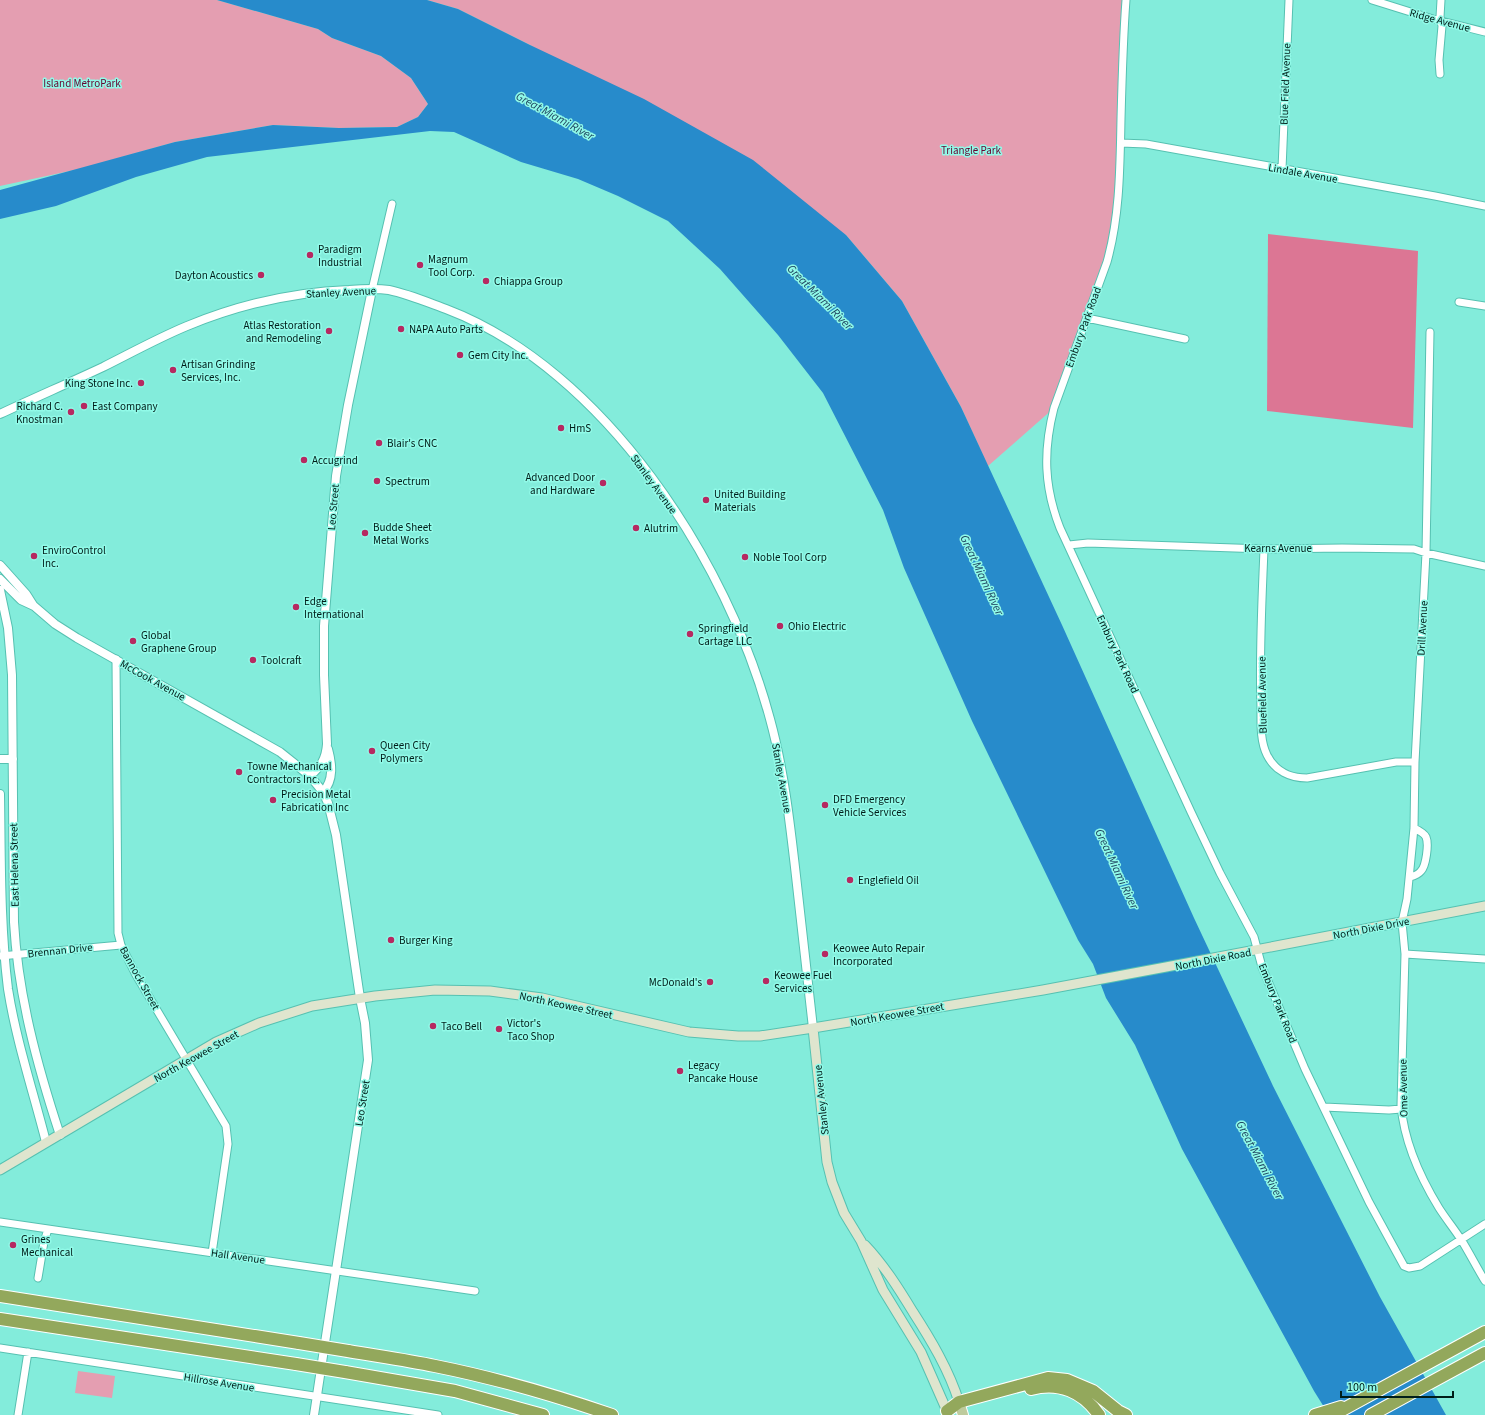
<svg xmlns="http://www.w3.org/2000/svg" width="1485" height="1415" font-family="'Source Sans 3',sans-serif">
<style>
.green{fill:#e49eb1}
.forest{fill:#dc7694}
.water{fill:#278bcb}
.lines{fill:none;stroke-linecap:round;stroke-linejoin:round}
.minor-casing{stroke:#56c1b1;stroke-width:9}
.tertiary-casing{stroke:#56c1b1;stroke-width:10}
.secondary-casing{stroke:#56c1b1;stroke-width:11}
.primary-casing{stroke:#fff;stroke-width:12}
.motorway-casing{stroke:#fff;stroke-width:14}
.minor{stroke:#fff;stroke-width:7}
.tertiary{stroke:#fff;stroke-width:8}
.secondary{stroke:#dfe5ce;stroke-width:9}
.primary{stroke:#becb9d;stroke-width:10}
.motorway{stroke:#93a85c;stroke-width:12}
.motorway-bridge-casing{stroke:#fff;stroke-width:14;stroke-linecap:butt}
.motorway-bridge{stroke:#93a85c;stroke-width:12}
.poi-dot{fill:#b62961;stroke:#91fae8;stroke-width:1.5}
.labels{text-anchor:middle;stroke-width:3;stroke-linejoin:round;paint-order:stroke}
.street-label{font-size:11px;fill:#001d19;stroke:#91fae8}
.park-label{font-size:11px;fill:#650530;stroke:#91fae8}
.poi-label{font-size:11px;fill:#001d19;stroke:#91fae8;text-anchor:start}
.water-label{font-size:12px;font-style:italic;fill:#1f4561;stroke:#91fae8}
</style>
<rect width="100%" height="100%" fill="#83ecdb"/>
<path class="green" d="M 0,0 L 217,0 L 318,29 L 332,38 L 381,56 L 411,78 L 428,104 L 418,117 L 397,127 L 339,128 L 273,125 L 175,142 L 79,169 L 0,186 Z
M 427,0 L 1126,0 L 1113,241 L 1054,408 L 988,466 L 961,407 L 902,301 L 846,235 L 530,45 L 458,9 Z
M 78,1371 L 115,1376 L 112,1398 L 75,1393 Z"/>
<path class="forest" d="M 1268,234 L 1418,251 L 1413,428 L 1267,411 Z"/>
<path class="water" d="M 217,0 L 427,0 L 458,9 L 530,45 L 644,99 L 753,160 L 846,235 L 902,301 L 961,407 L 1062,625 L 1194,918 L 1273,1086 L 1380,1297 L 1446,1415 L 1329,1415 L 1314,1391 L 1182,1149 L 1135,1045 L 1106,998 L 1093,964 L 1078,940 L 972,721 L 904,568 L 883,510 L 823,393 L 778,335 L 720,269 L 668,221 L 618,196 L 578,179 L 521,162 L 454,132 L 430,131 L 207,157 L 136,177 L 56,206 L 0,219 L 0,190 L 175,142 L 273,125 L 339,128 L 397,127 L 418,117 L 428,104 L 411,78 L 381,56 L 332,38 L 318,29 Z"/>
<g class="lines">
<g class="minor-casing">
<path id="minor" d="M 1126,0 C 1123,40 1122,80 1121,119 C 1120,167 1120,216 1107,262 L 1054,408 C 1043,451 1044,487 1060,528 L 1191,812 L 1220,873 L 1254,937 L 1262,967 L 1305,1069 L 1369,1202 L 1404,1266 L 1409,1268 L 1420,1266 L 1485,1224
M 1372,0 L 1433,19 L 1485,32
M 1440,74 L 1439,60 L 1442,26 L 1440,17 L 1441,0
M 1121,143 L 1146,144 L 1435,196 L 1485,206
M 1282,169 L 1289,0
M 372,290 L 392,204
M 1459,302 L 1485,306
M 1087,318 L 1185,339
M 1430,332 L 1426,553 L 1415,762 L 1414,828 L 1407,899 L 1402,922 L 1405,954 L 1401,1105 C 1404,1141 1420,1177 1439,1208 C 1446,1219 1455,1230 1462,1241 C 1470,1254 1477,1268 1485,1281
M 1069,545 L 1088,543 L 1264,549 L 1342,548 L 1414,549 L 1426,553 L 1485,566
M 1264,549 C 1262,601 1259,654 1261,707 C 1261,723 1260,741 1267,755 C 1275,771 1290,778 1307,778 L 1396,762 L 1415,762
M 116,659 L 118,933 L 121,945 L 136,975 L 226,1126 L 228,1144 L 212,1253
M 1410,877 C 1414,876 1418,875 1421,871 C 1426,866 1429,844 1426,837 C 1424,833 1418,830 1414,828
M 1405,954 L 1485,959
M 0,956 L 121,945
M 1324,1107 L 1389,1110 L 1401,1109
M 0,1222 L 475,1291
M 38,1278 L 44,1242 L 48,1229
M 0,1348 L 438,1415
M 18,1415 L 28,1352"/>
</g>
<g class="tertiary-casing">
<path id="tertiary" d="M 0,414 C 34,398 69,383 103,367 C 131,353 158,338 187,326 C 238,305 293,292 349,290 C 361,289 376,288 389,290 C 408,294 427,302 446,309 C 604,369 728,561 770,719 C 784,770 790,823 796,876 C 802,927 807,978 813,1028
M 0,565 L 26,594 L 33,605
M 0,579 L 21,600 L 34,606 L 55,624 L 77,638 L 280,752 L 310,776 L 323,792 L 328,803 L 336,835 L 360,998 L 365,1023 L 368,1060 L 314,1415
M 0,590 L 8,628 L 12,675 L 14,922 C 18,995 37,1065 60,1135
M 0,759 L 13,759
M 310,776 C 321,766 326,759 327,744 L 324,675 L 324,626 L 336,476 L 348,405 L 372,290
M 323,792 C 334,780 332,764 328,749
M 0,794 C 1,859 0,925 8,989 C 16,1040 33,1091 46,1142"/>
</g>
<g class="secondary-casing">
<path id="secondary" d="M 813,1028 L 827,1162 L 832,1182 L 844,1213 L 861,1241 L 883,1290 L 921,1352 L 947,1411
M 0,1170 L 216,1042 L 259,1023 L 312,1006 L 375,996 L 435,990 L 490,991 L 542,998 L 689,1032 L 738,1036 L 760,1036 L 813,1028 L 1043,990 L 1166,967 L 1485,906
M 865,1245 C 884,1265 899,1289 913,1312 C 931,1340 949,1370 959,1402"/>
</g>
<g class="primary-casing">
<path id="primary" d="M 959,1402 L 963,1415"/>
</g>
<g class="motorway-casing">
<path id="motorway" d="M 0,1296 L 299,1343
M 0,1319 L 296,1364
M 348,1351 C 377,1356 406,1360 435,1366 C 495,1378 554,1395 612,1415
M 345,1372 L 455,1391 L 543,1415
M 1031,1389 C 1059,1381 1083,1392 1099,1415
M 947,1411 L 959,1402 L 1048,1378 L 1067,1380 L 1093,1391 L 1118,1411 L 1126,1415
M 1315,1415 L 1341,1407
M 1333,1415 L 1485,1332
M 1371,1415 L 1485,1353"/>
</g>
<use href="#minor" class="minor"/>
<use href="#tertiary" class="tertiary"/>
<use href="#secondary" class="secondary"/>
<use href="#primary" class="primary"/>
<use href="#motorway" class="motorway"/>
<g class="motorway-bridge-casing">
<path id="motorway-bridge" d="M 299,1343 L 348,1351
M 296,1364 L 345,1372"/>
</g>
<use href="#motorway-bridge" class="motorway-bridge"/>
</g>
<g class="poi-dot">
<circle cx="310" cy="255" r="4"/>
<circle cx="420" cy="265" r="4"/>
<circle cx="261" cy="275" r="4"/>
<circle cx="486" cy="281" r="4"/>
<circle cx="401" cy="329" r="4"/>
<circle cx="329" cy="331" r="4"/>
<circle cx="460" cy="355" r="4"/>
<circle cx="173" cy="370" r="4"/>
<circle cx="141" cy="383" r="4"/>
<circle cx="84" cy="406" r="4"/>
<circle cx="71" cy="412" r="4"/>
<circle cx="561" cy="428" r="4"/>
<circle cx="379" cy="443" r="4"/>
<circle cx="304" cy="460" r="4"/>
<circle cx="377" cy="481" r="4"/>
<circle cx="603" cy="483" r="4"/>
<circle cx="706" cy="500" r="4"/>
<circle cx="636" cy="528" r="4"/>
<circle cx="365" cy="533" r="4"/>
<circle cx="34" cy="556" r="4"/>
<circle cx="745" cy="557" r="4"/>
<circle cx="296" cy="607" r="4"/>
<circle cx="780" cy="626" r="4"/>
<circle cx="690" cy="634" r="4"/>
<circle cx="133" cy="641" r="4"/>
<circle cx="253" cy="660" r="4"/>
<circle cx="372" cy="751" r="4"/>
<circle cx="239" cy="772" r="4"/>
<circle cx="273" cy="800" r="4"/>
<circle cx="825" cy="805" r="4"/>
<circle cx="850" cy="880" r="4"/>
<circle cx="391" cy="940" r="4"/>
<circle cx="825" cy="954" r="4"/>
<circle cx="766" cy="981" r="4"/>
<circle cx="710" cy="982" r="4"/>
<circle cx="433" cy="1026" r="4"/>
<circle cx="499" cy="1029" r="4"/>
<circle cx="680" cy="1071" r="4"/>
<circle cx="13" cy="1245" r="4"/>
</g>
<g class="labels">
<g class="street-label">
<text transform="translate(1440 20) rotate(15)" y="4">Ridge Avenue</text>
<text transform="translate(1285 84) rotate(-88)" y="4">Blue Field Avenue</text>
<text transform="translate(1303 173) rotate(10)" y="4">Lindale Avenue</text>
<text transform="translate(341 292) rotate(-3)" y="4">Stanley Avenue</text>
<text transform="translate(1083 327) rotate(-70)" y="4">Embury Park Road</text>
<text transform="translate(654 484) rotate(54)" y="4">Stanley Avenue</text>
<text transform="translate(333 507) rotate(-85)" y="4">Leo Street</text>
<text x="1278" y="552">Kearns Avenue</text>
<text transform="translate(1422 628) rotate(-87)" y="4">Drill Avenue</text>
<text transform="translate(1118 654) rotate(65)" y="4">Embury Park Road</text>
<text transform="translate(153 680) rotate(29)" y="4">McCook Avenue</text>
<text transform="translate(1262 695) rotate(-91)" y="4">Bluefield Avenue</text>
<text transform="translate(782 778) rotate(80)" y="4">Stanley Avenue</text>
<text transform="translate(14 865) rotate(-91)" y="4">East Helena Street</text>
<text transform="translate(1371 928) rotate(-11)" y="4">North Dixie Drive</text>
<text transform="translate(60 950) rotate(-6)" y="4">Brennan Drive</text>
<text transform="translate(1213 959) rotate(-11)" y="4">North Dixie Road</text>
<text transform="translate(140 978) rotate(61)" y="4">Bannock Street</text>
<text transform="translate(1278 1003) rotate(68)" y="4">Embury Park Road</text>
<text transform="translate(566 1005) rotate(12)" y="4">North Keowee Street</text>
<text transform="translate(897 1014) rotate(-10)" y="4">North Keowee Street</text>
<text transform="translate(196 1056) rotate(-29)" y="4">North Keowee Street</text>
<text transform="translate(1403 1088) rotate(-91)" y="4">Ome Avenue</text>
<text transform="translate(821 1100) rotate(-96)" y="4">Stanley Avenue</text>
<text transform="translate(362 1103) rotate(-81)" y="4">Leo Street</text>
<text transform="translate(238 1256) rotate(8)" y="4">Hall Avenue</text>
<text transform="translate(219 1382) rotate(9)" y="4">Hillrose Avenue</text>
</g>
<g class="park-label">
<text x="82" y="87">Island MetroPark</text>
<text x="971" y="154">Triangle Park</text>
</g>
<g class="poi-label">
<text x="318" y="253">Paradigm<tspan x="318" dy="13">Industrial</tspan></text>
<text x="428" y="263">Magnum<tspan x="428" dy="13">Tool Corp.</tspan></text>
<text x="253" y="279" text-anchor="end">Dayton Acoustics</text>
<text x="494" y="285">Chiappa Group</text>
<text x="321" y="329" text-anchor="end">Atlas Restoration<tspan x="321" dy="13">and Remodeling</tspan></text>
<text x="409" y="333">NAPA Auto Parts</text>
<text x="468" y="359">Gem City Inc.</text>
<text x="181" y="368">Artisan Grinding<tspan x="181" dy="13">Services, Inc.</tspan></text>
<text x="133" y="387" text-anchor="end">King Stone Inc.</text>
<text x="63" y="410" text-anchor="end">Richard C.<tspan x="63" dy="13">Knostman</tspan></text>
<text x="92" y="410">East Company</text>
<text x="569" y="432">HmS</text>
<text x="387" y="447">Blair's CNC</text>
<text x="312" y="464">Accugrind</text>
<text x="595" y="481" text-anchor="end">Advanced Door<tspan x="595" dy="13">and Hardware</tspan></text>
<text x="385" y="485">Spectrum</text>
<text x="714" y="498">United Building<tspan x="714" dy="13">Materials</tspan></text>
<text x="373" y="531">Budde Sheet<tspan x="373" dy="13">Metal Works</tspan></text>
<text x="644" y="532">Alutrim</text>
<text x="42" y="554">EnviroControl<tspan x="42" dy="13">Inc.</tspan></text>
<text x="753" y="561">Noble Tool Corp</text>
<text x="304" y="605">Edge<tspan x="304" dy="13">International</tspan></text>
<text x="788" y="630">Ohio Electric</text>
<text x="698" y="632">Springfield<tspan x="698" dy="13">Cartage LLC</tspan></text>
<text x="141" y="639">Global<tspan x="141" dy="13">Graphene Group</tspan></text>
<text x="261" y="664">Toolcraft</text>
<text x="380" y="749">Queen City<tspan x="380" dy="13">Polymers</tspan></text>
<text x="247" y="770">Towne Mechanical<tspan x="247" dy="13">Contractors Inc.</tspan></text>
<text x="281" y="798">Precision Metal<tspan x="281" dy="13">Fabrication Inc</tspan></text>
<text x="833" y="803">DFD Emergency<tspan x="833" dy="13">Vehicle Services</tspan></text>
<text x="858" y="884">Englefield Oil</text>
<text x="399" y="944">Burger King</text>
<text x="833" y="952">Keowee Auto Repair<tspan x="833" dy="13">Incorporated</tspan></text>
<text x="774" y="979">Keowee Fuel<tspan x="774" dy="13">Services</tspan></text>
<text x="702" y="986" text-anchor="end">McDonald's</text>
<text x="507" y="1027">Victor's<tspan x="507" dy="13">Taco Shop</tspan></text>
<text x="441" y="1030">Taco Bell</text>
<text x="688" y="1069">Legacy<tspan x="688" dy="13">Pancake House</tspan></text>
<text x="21" y="1243">Grines<tspan x="21" dy="13">Mechanical</tspan></text>
</g>
<g class="water-label">
<text transform="translate(555 116) rotate(29)" y="4">Great Miami River</text>
<text transform="translate(820 297) rotate(45)" y="4">Great Miami River</text>
<text transform="translate(982 575) rotate(65)" y="4">Great Miami River</text>
<text transform="translate(1117 869) rotate(65)" y="4">Great Miami River</text>
<text transform="translate(1260 1160) rotate(62)" y="4">Great Miami River</text>
</g>
</g>
<path d="M1341 1391v6h112v-6" fill="none" stroke="#001d19" stroke-width="2"/>
<text x="1347" y="1391" font-size="12" fill="#001d19" stroke="#91fae8" stroke-width="3" paint-order="stroke">100 m</text>
</svg>
